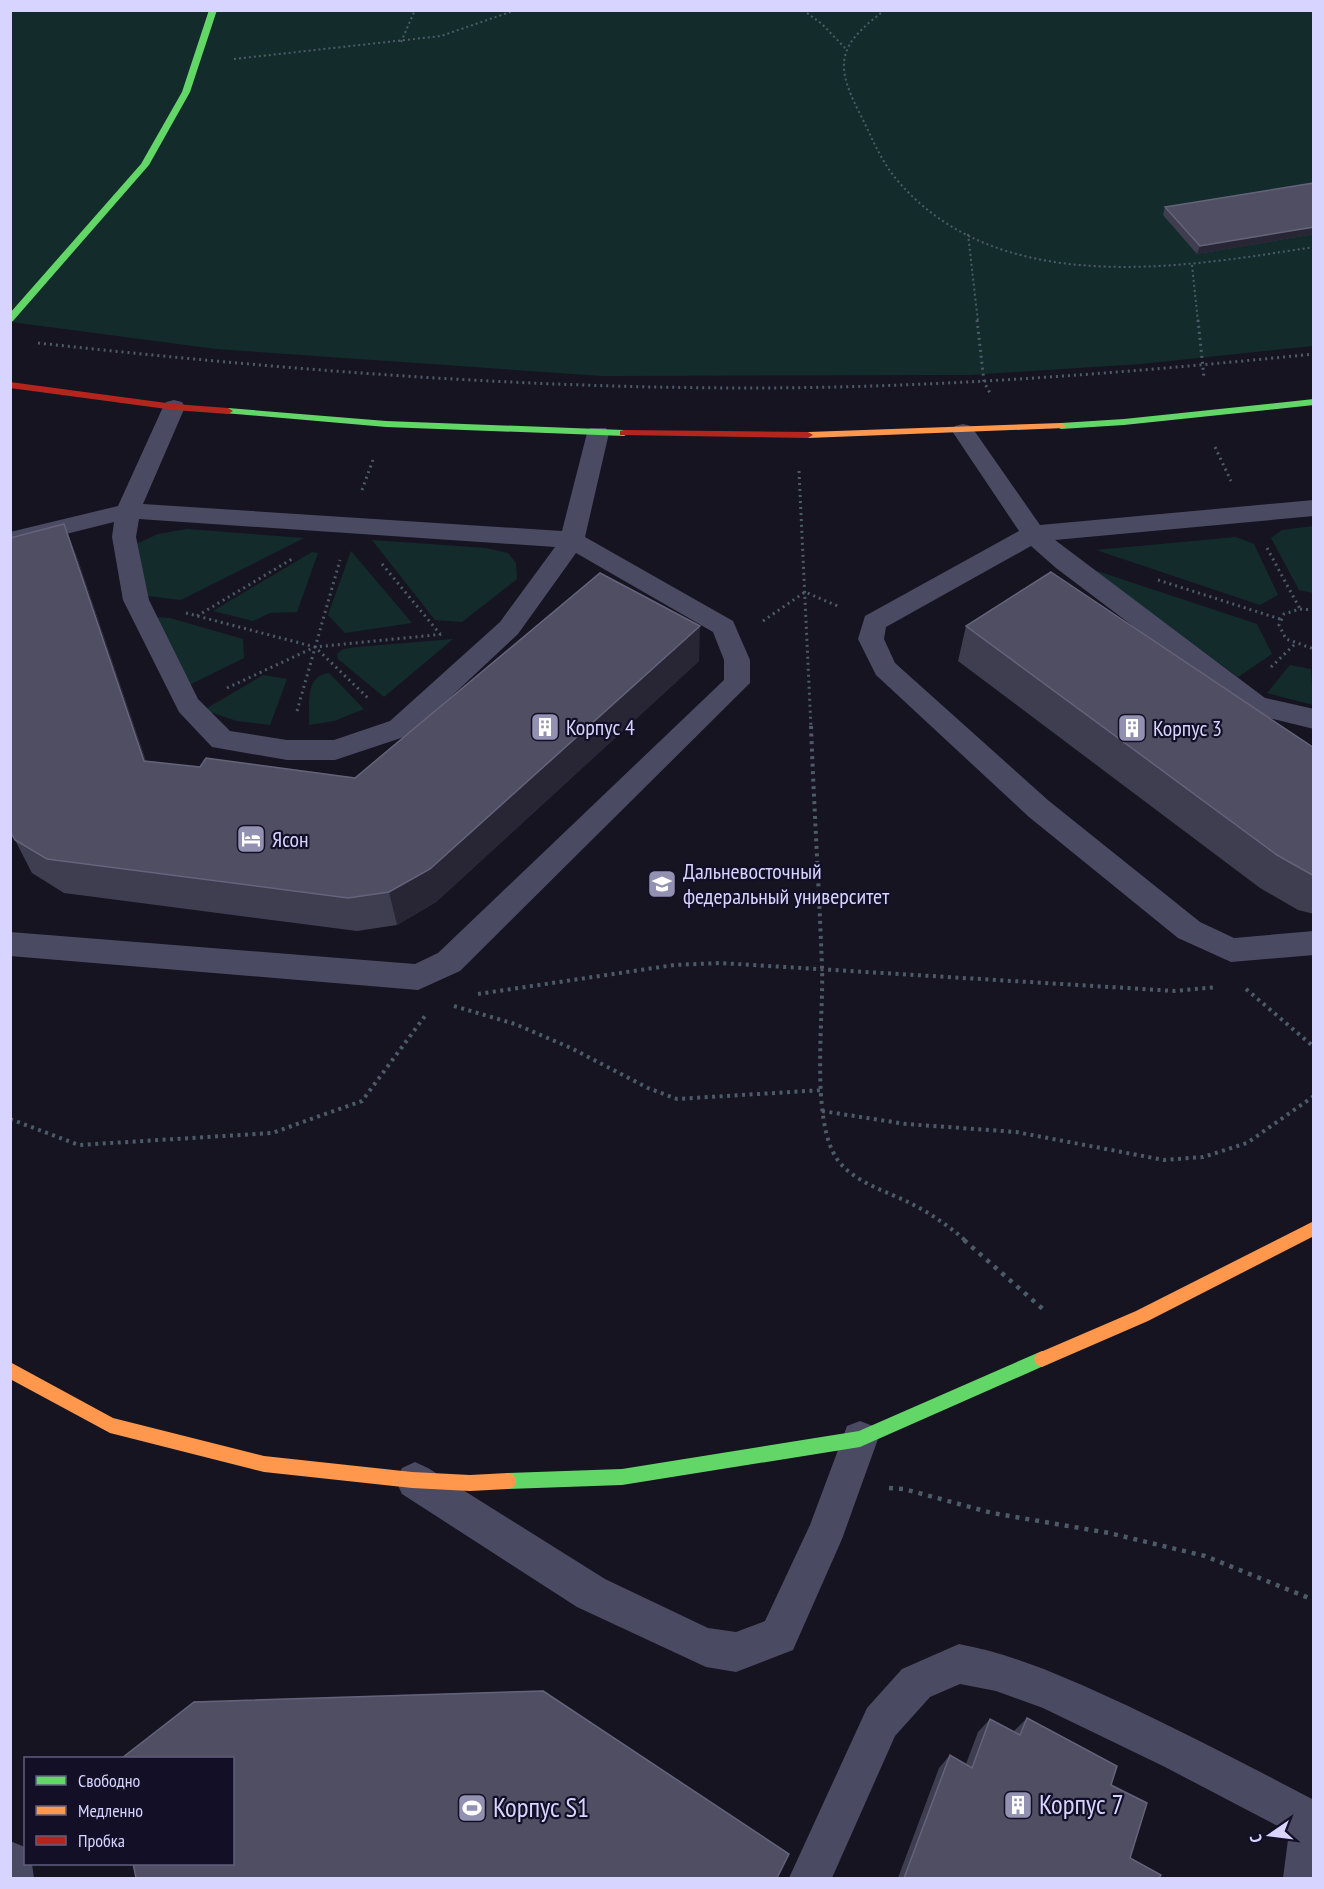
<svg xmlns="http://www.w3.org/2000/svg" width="1324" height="1889" font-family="'PT Sans Narrow',sans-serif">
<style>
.green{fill:#132c2b}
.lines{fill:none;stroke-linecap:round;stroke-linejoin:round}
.path-far3{stroke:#4c5b68;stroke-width:2;stroke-dasharray:2 3;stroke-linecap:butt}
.path-far2{stroke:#4c5b68;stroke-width:3;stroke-dasharray:2 4;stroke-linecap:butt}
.path-far1{stroke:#4c5b68;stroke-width:4;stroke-dasharray:3 4.5;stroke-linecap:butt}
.path{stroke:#4c5b68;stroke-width:4.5;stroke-dasharray:4 6;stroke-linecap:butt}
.lane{fill:#4a4a62;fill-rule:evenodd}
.fast{fill:#63d668;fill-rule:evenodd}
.slow{fill:#ff974d;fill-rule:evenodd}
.jam{fill:#b3261e;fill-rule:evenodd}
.wall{fill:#3f3d50}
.shaded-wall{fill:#282635}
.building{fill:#504e63;stroke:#65637b;stroke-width:1.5}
.labels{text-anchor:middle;stroke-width:4.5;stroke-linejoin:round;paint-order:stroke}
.poi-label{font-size:22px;fill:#d7d5ff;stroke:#120f26;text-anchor:start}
.near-poi-label{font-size:27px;fill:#d7d5ff;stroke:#120f26;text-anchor:start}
</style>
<rect width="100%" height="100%" fill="#161421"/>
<path class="green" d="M 11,11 L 1313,11 L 1313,346 L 1141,364 L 969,375 L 601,376 L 216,349 L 11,322 Z
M 1313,526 L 1314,526 L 1313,593 L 1299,590 L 1271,538 L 1282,530 Z
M 187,529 L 304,538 L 181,600 L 148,596 L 136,544 L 158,534 Z
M 1236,537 L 1254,544 L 1278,595 L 1260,605 L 1096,550 Z
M 372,540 L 486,548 L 508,553 L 516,563 L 517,579 L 462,622 L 435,620 Z
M 351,551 L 412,623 L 345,633 L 328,615 Z
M 312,552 L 318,553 L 297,612 L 270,613 L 253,621 L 213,611 Z
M 1094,570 L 1257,624 L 1272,654 L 1238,677 Z
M 153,617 L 170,618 L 243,639 L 244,658 L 189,685 Z
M 453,639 L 384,697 L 338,659 L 337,654 L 343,649 L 357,647 Z
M 1290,665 L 1311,669 L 1313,705 L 1267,693 Z
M 329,673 L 364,709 L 334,721 L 309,725 C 310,705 304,676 329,673 Z
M 263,675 L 287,679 L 270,725 L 237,721 L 204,710 Z"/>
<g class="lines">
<path class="path-far3" d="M 803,10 L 822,24 L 845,48
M 885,10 C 840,44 833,61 859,112 C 871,135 880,160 897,180 C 998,299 1179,268 1314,247
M 401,42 L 415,10
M 234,59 L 441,36 L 516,10
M 968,234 L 978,322
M 1192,265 L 1198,322"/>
<path class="path-far2" d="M 977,320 L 984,382 L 990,393
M 1198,320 L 1204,378
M 38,343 C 274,369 512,388 750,388 C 939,388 1126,373 1314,354
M 1215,447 L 1231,481
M 799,471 L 811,728
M 362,490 L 374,457
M 1267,548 L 1300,609
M 382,564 L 440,634
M 1158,580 L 1280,619
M 1314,610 L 1300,609 L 1284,614 L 1279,625 L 1286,639 L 1314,649
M 186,613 L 315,647 L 369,699
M 197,616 L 292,559
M 763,621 L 805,592 L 840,607
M 1271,667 L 1295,644
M 227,688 L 315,647 L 444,634
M 297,711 L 340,560"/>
<path class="path-far1" d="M 811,726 C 814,807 819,887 822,967 C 824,1017 810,1119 837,1159 C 853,1182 886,1191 910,1203 C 930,1213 949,1226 966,1241
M 1246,989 L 1314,1047
M 478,994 L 674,965 L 720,963 L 1175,991 L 1217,987
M 454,1006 L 515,1024 L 571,1048 L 648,1088 L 677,1099 L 823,1090
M 822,1111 L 906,1124 L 1016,1132 L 1164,1160 L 1203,1157 L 1247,1143 L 1314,1096
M 10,1119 L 79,1145 L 272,1133 L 362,1101 L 425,1016"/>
<path class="path" d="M 964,1240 L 1044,1310
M 889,1488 L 904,1489 L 992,1513 L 1109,1533 L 1205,1556 L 1314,1600"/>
<path class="lane" d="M 174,400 L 182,402 L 185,407 L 143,504 L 562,531 L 587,433 L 590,428 L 606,428 L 609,433 L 585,537 L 733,621 L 750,660 L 750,683 L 460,971 L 418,990 L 10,956 L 10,932 L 415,964 L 438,953 L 724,680 L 724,660 L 713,632 L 576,553 L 518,634 L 410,735 L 335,760 L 287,760 L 212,747 L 179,712 L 123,600 L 112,537 L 114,522 L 10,548 L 10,532 L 118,506 L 163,407 L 166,402 ZM 139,519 L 555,547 L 500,622 L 390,721 L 334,740 L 287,740 L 230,731 L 198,699 L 149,600 L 136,537 Z
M 963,424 L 971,426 L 1040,525 L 1314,500 L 1314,516 L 1055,540 L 1265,698 L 1314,709 L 1314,729 L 1248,713 L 1056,568 L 1031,546 L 886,627 L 884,639 L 895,663 L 1049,801 L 1200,922 L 1234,938 L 1314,931 L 1314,955 L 1231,962 L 1178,938 L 1029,817 L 876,675 L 858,639 L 865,616 L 1019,531 L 952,431 L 955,426 Z
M 860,1421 L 873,1426 L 878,1439 L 842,1539 L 793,1650 L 736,1672 L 706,1667 L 577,1607 L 402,1494 L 396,1481 L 402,1468 L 415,1462 L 428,1468 L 605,1579 L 708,1628 L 736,1632 L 765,1621 L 810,1525 L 847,1426 Z
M 959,1644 C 1018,1655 1071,1680 1126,1705 C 1189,1735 1251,1767 1314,1800 L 1314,1878 L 1283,1878 L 1289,1832 L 1165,1767 L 1043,1708 L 996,1691 L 960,1684 L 930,1697 L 895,1736 L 832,1878 L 789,1878 L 867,1708 L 902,1669 Z
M 10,1841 L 25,1847 L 26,1864 L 32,1864 L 34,1878 L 10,1878 Z"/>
<path class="fast" d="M 209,10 L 217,10 L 190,92 L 149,165 L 13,321 L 10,322 L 10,313 L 141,164 L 182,92 Z
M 1314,399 L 1314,405 L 1124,425 L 1061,429 L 1056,426 L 1061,423 L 1124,419 Z
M 228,408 L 386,421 L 624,430 L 629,433 L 624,436 L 386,427 L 224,413 L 224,409 Z
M 1042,1351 L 1048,1354 L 1050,1359 L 1048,1364 L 860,1447 L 622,1485 L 508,1489 L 502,1487 L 500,1481 L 502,1475 L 508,1473 L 622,1469 L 859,1431 Z"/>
<path class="slow" d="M 1061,423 L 1066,426 L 1065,428 L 808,438 L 803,435 L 808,432 Z
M 1314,1221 L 1314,1236 L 1148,1321 L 1042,1367 L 1036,1364 L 1034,1359 L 1036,1354 L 1136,1311 Z
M 10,1362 L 113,1418 L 264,1456 L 412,1472 L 470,1475 L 508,1473 L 514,1475 L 516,1481 L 514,1487 L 508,1489 L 470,1491 L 412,1488 L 264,1472 L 110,1433 L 10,1379 Z"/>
<path class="jam" d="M 10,382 L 174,404 L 228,408 L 233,411 L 228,414 L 174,410 L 10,388 Z
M 624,430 L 808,432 L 813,435 L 808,438 L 620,435 L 620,431 Z"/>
</g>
<path class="wall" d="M 1314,183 L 1314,234 L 1197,254 L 1163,215 L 1165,207 Z
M 64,524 L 78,560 L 146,761 L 200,767 L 355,778 L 699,661 L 436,902 L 397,925 L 357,931 L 64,893 L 32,873 L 15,840 Z
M 966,626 L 1314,748 L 1314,914 L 1298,910 L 1260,888 L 958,661 Z
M 1027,1718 L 1111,1785 L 1130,1858 L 1159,1878 L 898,1878 L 939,1768 L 950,1755 L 966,1764 L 978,1732 L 990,1719 L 1014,1731 Z"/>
<path class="shaded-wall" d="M 1314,227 L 1314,234 L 1197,254 L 1200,246 Z
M 64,524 L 78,560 L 157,795 L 144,761 Z
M 700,626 L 699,661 L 436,902 L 397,925 L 389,892 Z"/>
<path class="building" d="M 1314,183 L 1314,227 L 1200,246 L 1165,207 Z
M 64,524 L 144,761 L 200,767 L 206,758 L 355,778 L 600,573 L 700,626 L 430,869 L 389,892 L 348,898 L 47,859 L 15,840 L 10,831 L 10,538 Z
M 1051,572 L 1314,748 L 1314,876 L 1277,855 L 966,626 Z
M 543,1691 L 789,1854 L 777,1878 L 136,1878 L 133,1863 L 232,1863 L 232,1758 L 122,1758 L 194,1702 Z
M 1027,1718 L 1117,1766 L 1111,1785 L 1147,1803 L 1130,1858 L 1161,1875 L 1159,1878 L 904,1878 L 950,1755 L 972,1768 L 990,1719 L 1020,1735 Z"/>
<defs>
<g id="building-square" transform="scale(1.5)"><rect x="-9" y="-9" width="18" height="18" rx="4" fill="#9391b1" stroke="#120f26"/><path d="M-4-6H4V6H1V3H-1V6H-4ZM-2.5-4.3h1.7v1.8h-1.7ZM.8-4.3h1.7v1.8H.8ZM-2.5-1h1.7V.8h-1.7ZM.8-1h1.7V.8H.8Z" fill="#fff"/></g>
<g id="hotel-square" transform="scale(1.5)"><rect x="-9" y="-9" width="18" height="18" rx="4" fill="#9391b1" stroke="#120f26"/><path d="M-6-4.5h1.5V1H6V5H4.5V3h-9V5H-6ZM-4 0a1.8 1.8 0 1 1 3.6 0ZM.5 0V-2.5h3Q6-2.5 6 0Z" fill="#fff"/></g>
<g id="university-square" transform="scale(1.5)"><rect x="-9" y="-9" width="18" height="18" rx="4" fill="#9391b1" stroke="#120f26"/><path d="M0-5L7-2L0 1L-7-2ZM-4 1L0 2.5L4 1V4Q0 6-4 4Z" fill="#fff"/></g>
<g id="stadium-square" transform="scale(1.5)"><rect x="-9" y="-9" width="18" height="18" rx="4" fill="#9391b1" stroke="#120f26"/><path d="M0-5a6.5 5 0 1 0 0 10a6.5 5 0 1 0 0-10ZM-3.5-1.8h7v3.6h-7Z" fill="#fff"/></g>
</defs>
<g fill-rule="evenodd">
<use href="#building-square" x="545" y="727"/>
<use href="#building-square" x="1132" y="728"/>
<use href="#hotel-square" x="251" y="839"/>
<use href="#university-square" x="662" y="884"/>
<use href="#building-square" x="1018" y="1805"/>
<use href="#stadium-square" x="472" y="1808"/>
</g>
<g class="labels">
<g class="poi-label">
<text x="566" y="735">Корпус 4</text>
<text x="1153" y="736">Корпус 3</text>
<text x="272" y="847">Ясон</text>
<text x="683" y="879">Дальневосточный<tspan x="683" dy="25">федеральный университет</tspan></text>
</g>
<g class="near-poi-label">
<text x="1039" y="1814">Корпус 7</text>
<text x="493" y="1817">Корпус S1</text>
</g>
</g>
<rect width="1324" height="1889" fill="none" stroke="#d7d5ff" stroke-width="24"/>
<rect x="24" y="1757" width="210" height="108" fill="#120f26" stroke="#615e7d" stroke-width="1.5"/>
<rect x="36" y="1776" width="30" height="9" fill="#63d668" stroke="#615e7d" stroke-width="1.5"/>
<text x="78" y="1787" font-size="18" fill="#d7d5ff">Свободно</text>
<rect x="36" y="1806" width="30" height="9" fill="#ff974d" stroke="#615e7d" stroke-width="1.5"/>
<text x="78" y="1817" font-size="18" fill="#d7d5ff">Медленно</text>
<rect x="36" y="1836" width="30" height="9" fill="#b3261e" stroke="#615e7d" stroke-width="1.5"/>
<text x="78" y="1847" font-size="18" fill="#d7d5ff">Пробка</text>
<g transform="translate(1270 1835) rotate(256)" stroke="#120f26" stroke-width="4.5" paint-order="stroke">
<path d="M0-4.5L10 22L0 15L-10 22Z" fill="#d7d5ff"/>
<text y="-9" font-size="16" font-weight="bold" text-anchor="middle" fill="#d7d5ff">С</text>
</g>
</svg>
